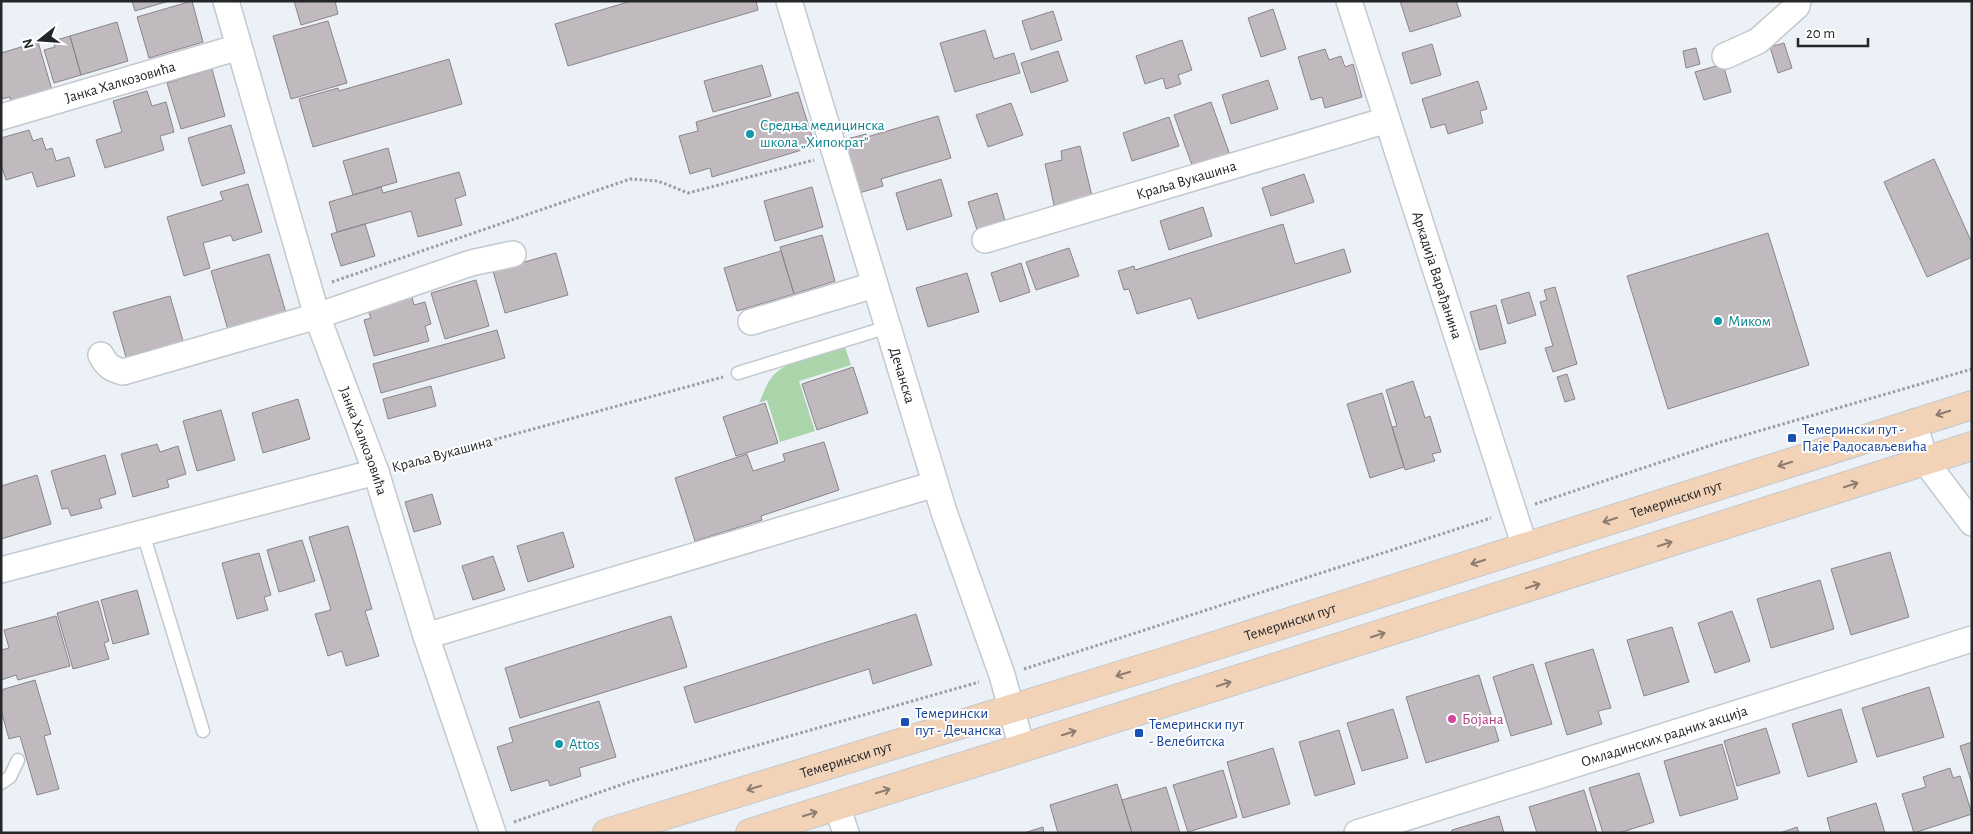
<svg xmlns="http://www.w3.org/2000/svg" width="1973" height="834" font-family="'Alegreya Sans',sans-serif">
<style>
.green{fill:#aad5ab}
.building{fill:#c0babf;stroke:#8b858a}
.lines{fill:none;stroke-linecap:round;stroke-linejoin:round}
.service-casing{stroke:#c3c9ce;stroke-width:15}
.minor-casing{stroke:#c3c9ce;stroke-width:28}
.secondary-casing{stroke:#c3c9ce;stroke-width:30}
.path{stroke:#999da1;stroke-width:3;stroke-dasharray:2.5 2.5;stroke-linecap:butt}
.service{stroke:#fff;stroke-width:12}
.minor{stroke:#fff;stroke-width:25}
.secondary{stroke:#f3d3b8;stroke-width:28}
.oneway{stroke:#8c7c70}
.culture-dot{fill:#0f9aa8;stroke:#fff;stroke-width:2}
.transit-dot{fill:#1a4fb4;stroke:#fff;stroke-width:2}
.hotel-dot{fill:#d1479c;stroke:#fff;stroke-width:2}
.labels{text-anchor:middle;stroke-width:4;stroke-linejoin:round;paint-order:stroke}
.street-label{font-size:15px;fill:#242628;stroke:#fff}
.culture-label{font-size:15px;fill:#0d838f;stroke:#fff;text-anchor:start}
.transit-label{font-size:15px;fill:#164399;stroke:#fff;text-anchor:start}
.hotel-label{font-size:15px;fill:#b23c85;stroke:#fff;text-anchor:start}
</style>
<rect width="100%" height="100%" fill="#ebf1f6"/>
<path class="green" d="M 845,347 L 851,365 L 799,381 L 815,431 L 780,442 L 767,400 L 759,403 C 763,395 766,384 772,377 C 785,360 824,353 845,347 Z"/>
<path class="building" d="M 132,1 L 169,1 L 135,11 Z
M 192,1 L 203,42 L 149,58 L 137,17 Z
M 294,1 L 335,1 L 338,14 L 301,25 Z
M 631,1 L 756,1 L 758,10 L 568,66 L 555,24 Z
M 1400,1 L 1456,1 L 1461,16 L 1410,32 Z
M 1273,9 L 1286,49 L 1261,57 L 1248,18 Z
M 1053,11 L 1062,40 L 1031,50 L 1022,21 Z
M 328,21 L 347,83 L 291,99 L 273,36 Z
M 117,22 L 128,61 L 81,75 L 70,36 Z
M 985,30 L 994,59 L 1014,53 L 1020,73 L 955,92 L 940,43 Z
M 70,36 L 81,75 L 54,83 L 44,50 L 55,47 L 53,41 Z
M 1182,40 L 1192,70 L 1178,75 L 1181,84 L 1166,89 L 1163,78 L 1145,84 L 1136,56 Z
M 38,42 L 52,90 L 11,102 L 10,97 L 1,99 L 1,53 Z
M 1784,43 L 1792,68 L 1778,73 L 1770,47 Z
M 1432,44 L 1441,75 L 1411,84 L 1402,53 Z
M 1696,48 L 1700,64 L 1686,68 L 1683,51 Z
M 1325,49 L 1329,60 L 1341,56 L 1345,67 L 1353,64 L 1362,97 L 1325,108 L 1322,97 L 1311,100 L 1298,57 Z
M 1058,51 L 1068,81 L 1031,93 L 1021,63 Z
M 449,59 L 462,104 L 313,147 L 299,99 L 338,88 L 339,91 Z
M 1723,64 L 1731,92 L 1704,100 L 1695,72 Z
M 762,65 L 771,96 L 713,112 L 704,81 Z
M 212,69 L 225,116 L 181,129 L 167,83 Z
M 1268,80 L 1278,109 L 1231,124 L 1222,95 Z
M 1478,81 L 1487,109 L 1480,111 L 1483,123 L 1448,134 L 1445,124 L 1431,128 L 1422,99 Z
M 147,91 L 152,106 L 166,102 L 174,132 L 160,136 L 164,150 L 105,168 L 96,140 L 122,132 L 113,101 Z
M 798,92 L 815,146 L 712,177 L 710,168 L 690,174 L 679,136 L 698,131 L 696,122 Z
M 1211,102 L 1230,155 L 1193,168 L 1174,115 Z
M 1011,103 L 1023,135 L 988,147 L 976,115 Z
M 938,116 L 951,158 L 881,179 L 883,186 L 852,195 L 836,142 L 866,134 L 867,137 Z
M 1169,117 L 1179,146 L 1132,161 L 1123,133 Z
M 231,125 L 245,173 L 202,186 L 188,138 Z
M 29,130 L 33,141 L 42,138 L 46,150 L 52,148 L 56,161 L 69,157 L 75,176 L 37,187 L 32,172 L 6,180 L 1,164 L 1,138 Z
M 1080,146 L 1092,196 L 1054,205 L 1045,164 L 1062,160 L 1061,151 Z
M 388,148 L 397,182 L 353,195 L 343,161 Z
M 1934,159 L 1972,243 L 1972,257 L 1927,277 L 1884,182 Z
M 459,172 L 466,195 L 455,199 L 462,225 L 418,237 L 411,211 L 337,232 L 329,202 L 381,187 L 383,193 Z
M 1304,174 L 1314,202 L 1271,216 L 1262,188 Z
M 941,179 L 952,216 L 907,230 L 896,193 Z
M 248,184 L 262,232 L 233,241 L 231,235 L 203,243 L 210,268 L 184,276 L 167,217 L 223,200 L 220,192 Z
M 812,187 L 823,227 L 775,241 L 764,201 Z
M 997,193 L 1006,224 L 978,233 L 968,202 Z
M 1203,207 L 1212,236 L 1169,250 L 1160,221 Z
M 365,224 L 375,256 L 341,266 L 331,234 Z
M 1283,224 L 1295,264 L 1344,249 L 1351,272 L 1198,319 L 1191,298 L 1137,314 L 1129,289 L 1124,290 L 1118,271 L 1134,266 L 1135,270 Z
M 1768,233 L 1809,365 L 1668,409 L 1627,276 Z
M 822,235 L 835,281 L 794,294 L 780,247 Z
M 1069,248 L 1079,276 L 1036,290 L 1026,262 Z
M 781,251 L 794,294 L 737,311 L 724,268 Z
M 556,253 L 568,295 L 505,313 L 493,271 Z
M 269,254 L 286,313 L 228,330 L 211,271 Z
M 1021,263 L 1030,292 L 1000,302 L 991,273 Z
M 967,273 L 979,312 L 928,327 L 916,288 Z
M 476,280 L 489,326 L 445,339 L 431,293 Z
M 1555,287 L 1577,364 L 1553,372 L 1545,348 L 1553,346 L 1540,302 L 1547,300 L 1544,290 Z
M 1529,292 L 1536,315 L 1508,324 L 1501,300 Z
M 170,296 L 183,341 L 126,357 L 113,312 Z
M 412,297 L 414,305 L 425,302 L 431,324 L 425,326 L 429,341 L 374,356 L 364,320 L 371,318 L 368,310 Z
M 1496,305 L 1506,343 L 1480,350 L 1470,312 Z
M 497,330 L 505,358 L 381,393 L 373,364 Z
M 853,367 L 868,413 L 817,430 L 802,384 Z
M 1567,374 L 1575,399 L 1565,402 L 1557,377 Z
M 1413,381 L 1425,418 L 1430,416 L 1441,452 L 1432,454 L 1435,461 L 1405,470 L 1392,427 L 1397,426 L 1386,390 Z
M 431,386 L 436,406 L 388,419 L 383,399 Z
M 1382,393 L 1404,467 L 1370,478 L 1347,404 Z
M 298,399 L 310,439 L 263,453 L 252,413 Z
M 765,403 L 778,443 L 736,456 L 723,417 Z
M 221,410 L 235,460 L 197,471 L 183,421 Z
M 824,442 L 839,490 L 761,516 L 762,520 L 695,541 L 675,478 L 747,454 L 753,471 L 785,461 L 783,454 Z
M 157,444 L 160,452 L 178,446 L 186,474 L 167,480 L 169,487 L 133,497 L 121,454 Z
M 105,455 L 116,494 L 99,499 L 102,508 L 71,516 L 68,508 L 62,509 L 51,471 Z
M 37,475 L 51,524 L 1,539 L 1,486 Z
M 432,494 L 441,524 L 414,532 L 405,502 Z
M 348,526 L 372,609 L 365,611 L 379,656 L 346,666 L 342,651 L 328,656 L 315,614 L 331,610 L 309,537 Z
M 563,532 L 574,567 L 528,582 L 517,546 Z
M 302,540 L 315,581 L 279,592 L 267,550 Z
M 1890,552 L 1909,617 L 1851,635 L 1831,569 Z
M 259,553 L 271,595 L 264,597 L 268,610 L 237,619 L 222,563 Z
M 493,556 L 505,590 L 473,600 L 462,566 Z
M 1820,580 L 1834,629 L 1771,648 L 1757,599 Z
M 137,590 L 149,634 L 113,644 L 101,600 Z
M 98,601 L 109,641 L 104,643 L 109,659 L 73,669 L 57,613 Z
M 1732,611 L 1750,661 L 1715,673 L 1698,623 Z
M 916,614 L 932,665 L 873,684 L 869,669 L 695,723 L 684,687 Z
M 56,616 L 70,666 L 18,680 L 16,675 L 1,680 L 1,650 L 9,648 L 4,630 Z
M 671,616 L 687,667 L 520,718 L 505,668 Z
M 1672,627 L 1689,682 L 1644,696 L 1627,640 Z
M 1593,649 L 1611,708 L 1598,711 L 1602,724 L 1567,735 L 1545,663 Z
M 1533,664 L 1552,724 L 1511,736 L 1493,677 Z
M 1479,675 L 1499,741 L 1426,763 L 1406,697 Z
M 35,680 L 51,734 L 44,736 L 59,789 L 37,795 L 20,736 L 9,739 L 1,710 L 1,690 Z
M 1929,687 L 1944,737 L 1877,757 L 1862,708 Z
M 599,701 L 616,757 L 579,768 L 581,776 L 550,786 L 548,780 L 511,791 L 497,747 L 513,742 L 509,728 Z
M 1393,709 L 1408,758 L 1362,771 L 1347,723 Z
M 1841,709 L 1857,762 L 1808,777 L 1792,724 Z
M 1766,728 L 1780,773 L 1737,786 L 1724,741 Z
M 1339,730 L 1355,784 L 1315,796 L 1299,742 Z
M 1972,742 L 1972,784 L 1960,746 Z
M 1722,744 L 1738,799 L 1680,816 L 1664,761 Z
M 1273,748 L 1290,804 L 1243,818 L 1227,762 Z
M 1950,768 L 1953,778 L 1960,776 L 1972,814 L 1914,833 L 1902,794 L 1926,787 L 1923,777 Z
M 1223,770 L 1237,817 L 1188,832 L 1173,785 Z
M 1639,773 L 1654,822 L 1619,833 L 1603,833 L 1589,788 Z
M 1117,784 L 1132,833 L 1058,833 L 1050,805 Z
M 1166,787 L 1180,833 L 1132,833 L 1122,800 Z
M 1584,790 L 1597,833 L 1537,833 L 1529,807 Z
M 1876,803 L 1885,833 L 1831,833 L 1827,818 Z
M 1499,816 L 1504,833 L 1452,833 L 1452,830 Z
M 1043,827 L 1044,833 L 1024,833 Z
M 1797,827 L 1799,833 L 1780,833 Z"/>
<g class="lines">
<g class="service-casing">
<path id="service" d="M 738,373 L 888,327
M 143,533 L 203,731
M 1,783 L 10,777 L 18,760"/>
</g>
<g class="minor-casing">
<g id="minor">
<path id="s1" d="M 226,1 L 317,316 L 376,472 L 426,636 L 493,833"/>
<path id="s2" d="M 789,1 L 944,512 L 1002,675 L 1022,748"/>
<path id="s3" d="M 1349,1 L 1525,547"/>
<path d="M 1725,56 L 1758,41 L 1797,6 L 1798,1"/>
<path id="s4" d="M 1,117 L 239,47"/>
<path id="s5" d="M 985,240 L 1387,120"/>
<path d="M 751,322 L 874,285"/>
<path d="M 101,355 C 106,365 111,369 123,372 L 317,316 L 471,263 L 513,254"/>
<path d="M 1914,422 L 1925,461 L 1972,523"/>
<path d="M 1,570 L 376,472"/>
<path d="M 426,636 L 935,484"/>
<path d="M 837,806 L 846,833"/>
<path id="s6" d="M 1357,833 L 1972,639"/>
</g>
</g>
<g class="secondary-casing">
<g id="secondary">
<path id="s7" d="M 607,833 L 1170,660 L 1972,405"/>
<path d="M 750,833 L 1022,748 L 1972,446"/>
</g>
</g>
<path class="path" d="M 332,282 L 630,179 L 658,181 L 688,193 L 814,160
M 398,466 L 723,377
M 1535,504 L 1721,442 L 1972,369
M 1024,669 L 1491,518
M 514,822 L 632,781 L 979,682"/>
<use href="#service" class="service"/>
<use href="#minor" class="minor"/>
<use href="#secondary" class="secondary"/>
</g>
<defs><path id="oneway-shaft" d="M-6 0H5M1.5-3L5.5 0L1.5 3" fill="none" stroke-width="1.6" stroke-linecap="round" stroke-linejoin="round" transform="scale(1.25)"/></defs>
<g class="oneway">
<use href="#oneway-shaft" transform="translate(1943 413) rotate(163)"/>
<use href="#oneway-shaft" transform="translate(1785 464) rotate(162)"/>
<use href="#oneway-shaft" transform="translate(1851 485) rotate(-18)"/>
<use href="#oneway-shaft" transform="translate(1610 520) rotate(162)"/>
<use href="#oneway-shaft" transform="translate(1665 544) rotate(-18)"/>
<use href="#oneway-shaft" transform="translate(1478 562) rotate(162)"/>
<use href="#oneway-shaft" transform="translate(1533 586) rotate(-18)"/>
<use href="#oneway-shaft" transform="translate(1378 635) rotate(-18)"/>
<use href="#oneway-shaft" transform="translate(1123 674) rotate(163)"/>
<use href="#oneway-shaft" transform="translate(1224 684) rotate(-18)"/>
<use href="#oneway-shaft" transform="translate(1069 733) rotate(-18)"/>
<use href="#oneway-shaft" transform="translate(754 788) rotate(163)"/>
<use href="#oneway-shaft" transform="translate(883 791) rotate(-17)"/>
<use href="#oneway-shaft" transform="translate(810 814) rotate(-17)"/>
</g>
<g class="culture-dot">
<circle cx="750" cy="134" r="5"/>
<circle cx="1718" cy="321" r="5"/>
<circle cx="559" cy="744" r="5"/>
</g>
<g class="transit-dot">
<rect x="1787" y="433" width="10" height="10" rx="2.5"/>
<rect x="900" y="717" width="10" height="10" rx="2.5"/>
<rect x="1134" y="728" width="10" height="10" rx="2.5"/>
</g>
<circle class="hotel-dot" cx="1452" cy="719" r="5"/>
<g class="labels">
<g class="street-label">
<text dy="5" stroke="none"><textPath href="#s4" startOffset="124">Јанка Халкозовића</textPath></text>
<text dy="5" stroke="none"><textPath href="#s5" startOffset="210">Краља Вукашина</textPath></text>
<text dy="5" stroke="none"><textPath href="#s3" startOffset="288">Аркадија Варађанина</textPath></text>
<text dy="5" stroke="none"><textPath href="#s2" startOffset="391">Дечанска</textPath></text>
<text dy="5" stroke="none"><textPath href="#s1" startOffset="461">Јанка Халкозовића</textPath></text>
<text transform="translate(442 454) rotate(-15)" y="5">Краља Вукашина</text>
<text dy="5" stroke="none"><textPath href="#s7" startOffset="1120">Темерински пут</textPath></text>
<text dy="5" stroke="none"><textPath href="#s7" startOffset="715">Темерински пут</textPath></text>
<text dy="5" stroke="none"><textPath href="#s6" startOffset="322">Омладинских радних акција</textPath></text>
<text dy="5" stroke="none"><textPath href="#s7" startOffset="250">Темерински пут</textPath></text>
</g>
<g class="culture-label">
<text x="760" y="130">Средња медицинска<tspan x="760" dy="17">школа „Хипократ”</tspan></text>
<text x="1728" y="326">Миком</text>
<text x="569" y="749">Attos</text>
</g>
<g class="transit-label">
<text x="1802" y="434">Темерински пут -<tspan x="1802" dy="17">Паје Радосављевића</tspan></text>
<text x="915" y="718">Темерински<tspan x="915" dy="17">пут - Дечанска</tspan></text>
<text x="1149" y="729">Темерински пут<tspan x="1149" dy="17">- Велебитска</tspan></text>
</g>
<g class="hotel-label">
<text x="1462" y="724">Бојана</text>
</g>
</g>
<rect width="1973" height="834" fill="none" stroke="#242628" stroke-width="5"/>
<g transform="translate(40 40) rotate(253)" stroke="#ffffff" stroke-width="4" paint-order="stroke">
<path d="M0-4L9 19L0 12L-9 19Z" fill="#242628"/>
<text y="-8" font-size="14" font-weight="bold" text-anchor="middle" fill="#242628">N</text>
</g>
<path d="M1798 38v8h70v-8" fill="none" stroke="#242628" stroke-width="2.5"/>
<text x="1806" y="38" font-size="15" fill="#242628" stroke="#ffffff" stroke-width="4" paint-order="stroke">20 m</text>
</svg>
